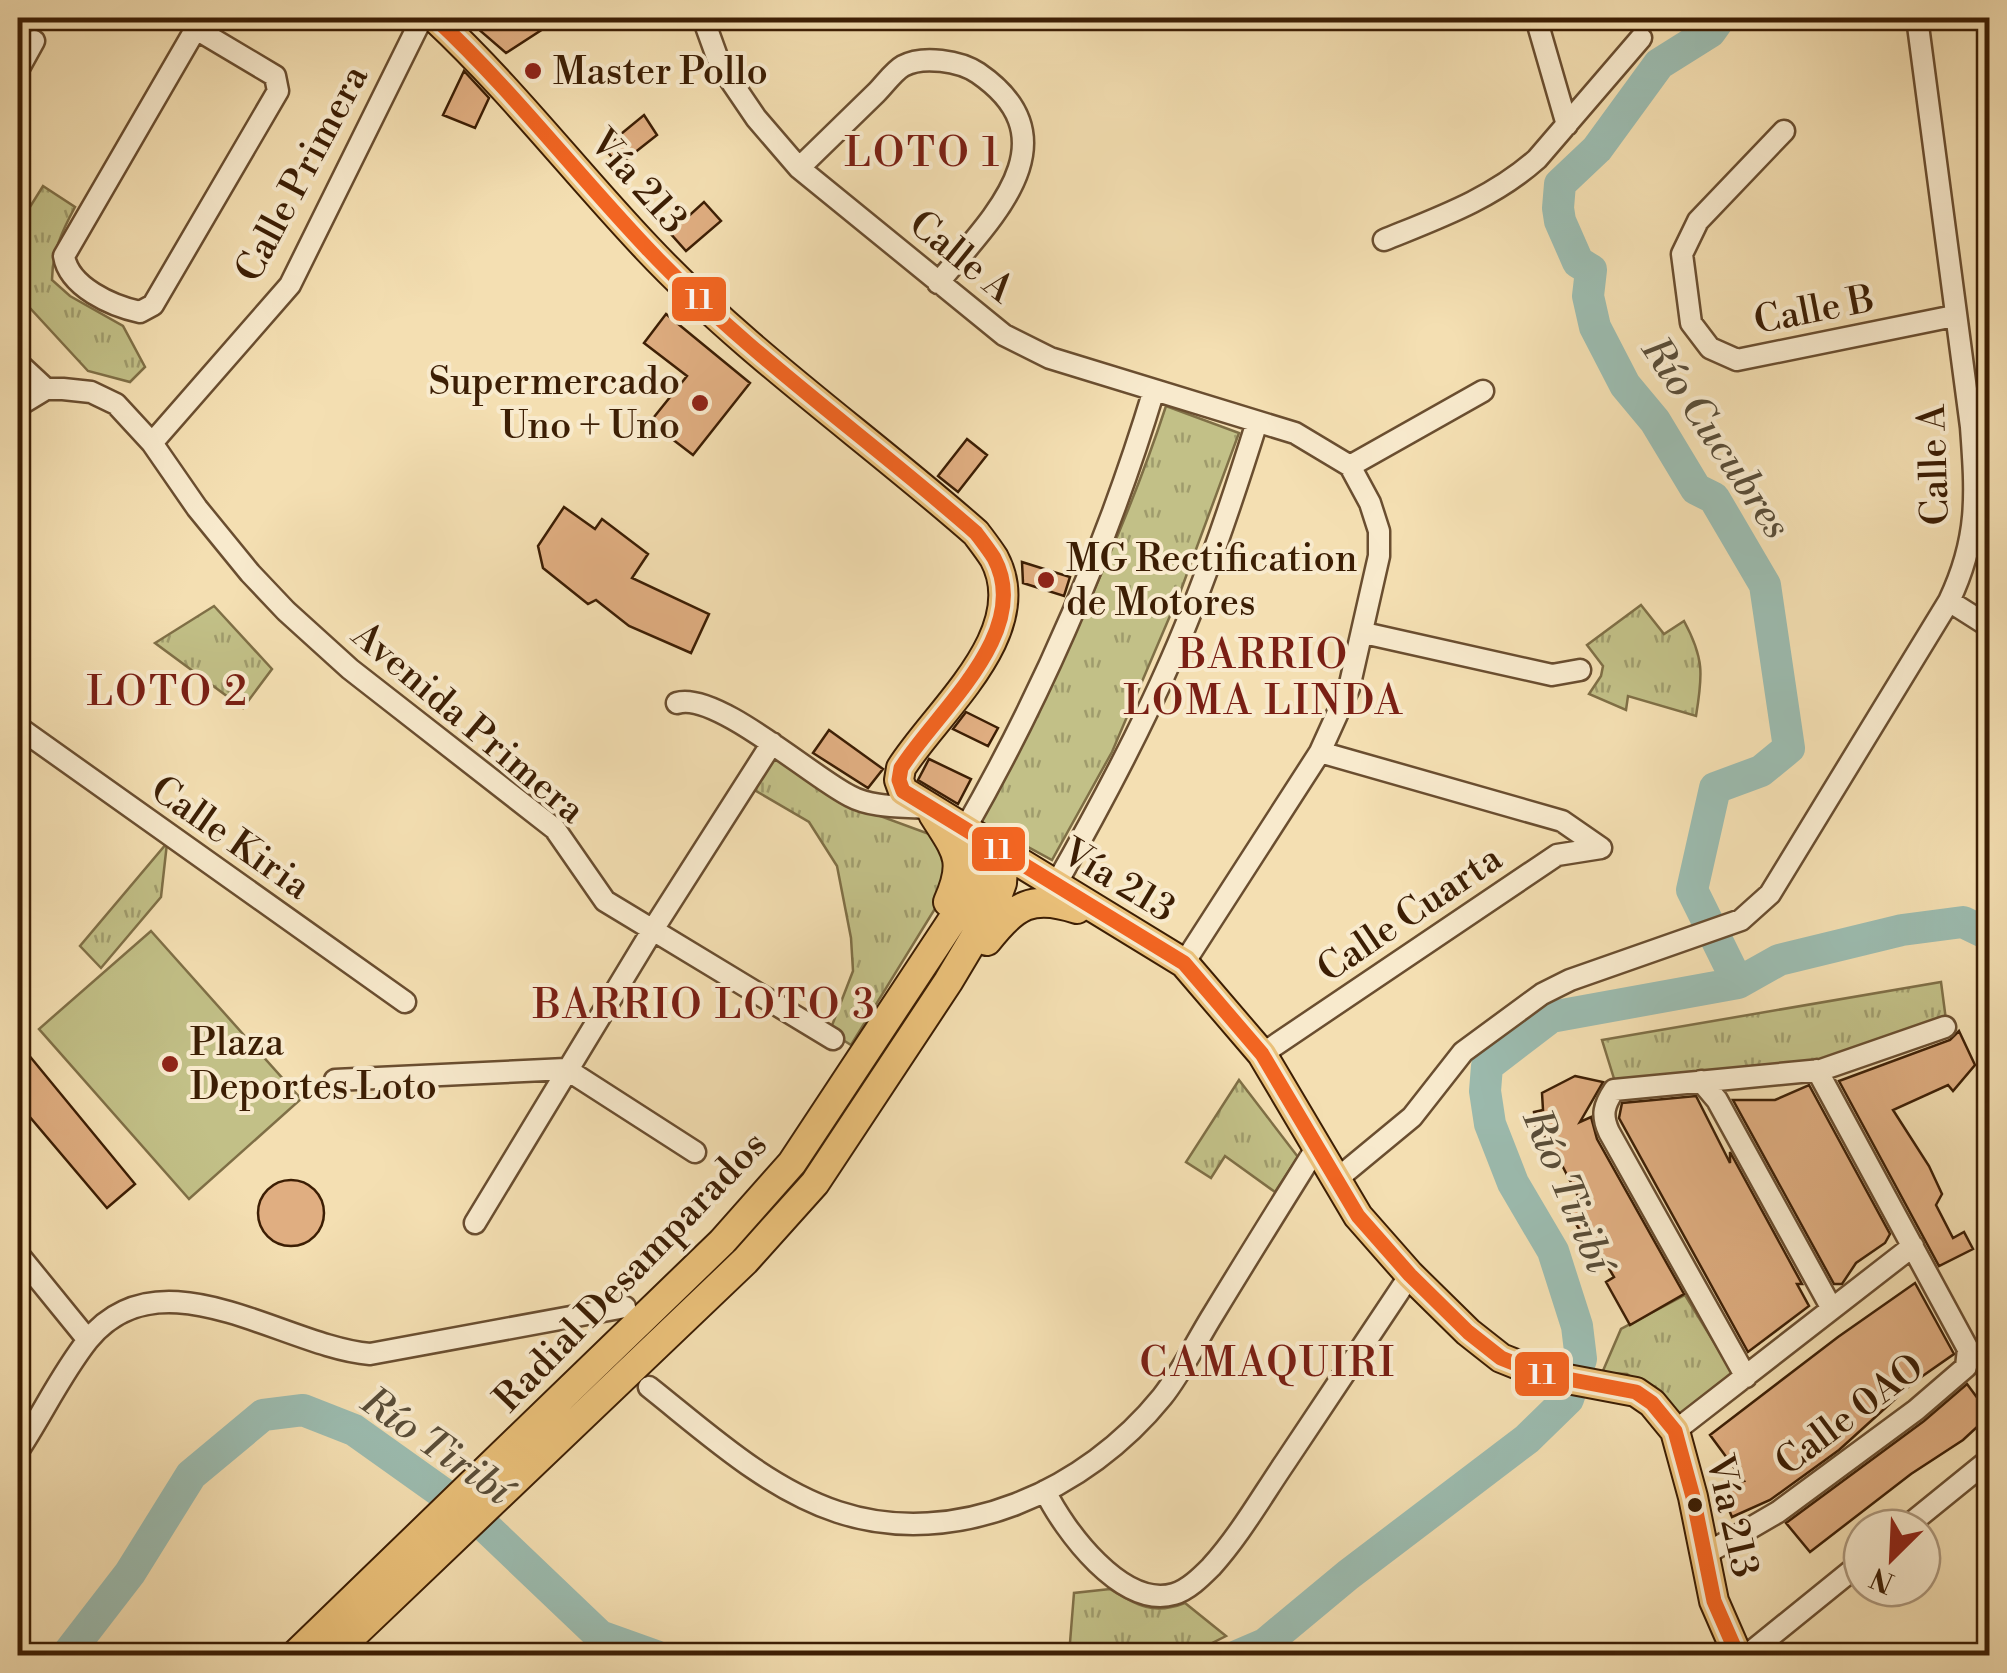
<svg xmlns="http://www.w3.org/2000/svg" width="2007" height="1673" font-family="'Libre Bodoni',serif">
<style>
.grass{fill:url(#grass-tufts);stroke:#7f6f46;stroke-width:2.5}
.garden{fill:#c2c087;stroke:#7f6f46;stroke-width:2.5}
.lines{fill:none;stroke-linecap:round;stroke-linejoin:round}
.river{stroke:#9cbcb0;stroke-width:32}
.building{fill:#e0ae81;stroke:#3c1e04;stroke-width:2.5}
.minor-casing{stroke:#6a4e30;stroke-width:25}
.major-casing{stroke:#3c1e04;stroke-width:32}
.minor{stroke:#f8eacd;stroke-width:20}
.major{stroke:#eac079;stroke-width:28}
.bus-1-casing{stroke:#f8eacd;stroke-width:22}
.bus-1{stroke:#f26522;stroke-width:15}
.poi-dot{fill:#8f2418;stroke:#f8eacd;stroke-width:4}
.bus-dot{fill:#3c1e04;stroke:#f8eacd;stroke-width:4}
.labels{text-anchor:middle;stroke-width:8;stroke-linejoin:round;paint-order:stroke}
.poi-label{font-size:38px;fill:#3c1e04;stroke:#f8eacd;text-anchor:start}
.street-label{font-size:38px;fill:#3c1e04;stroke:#f8eacd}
.neighbourhood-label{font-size:40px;letter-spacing:2.5px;fill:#7a1f14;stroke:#f8eacd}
.water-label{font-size:40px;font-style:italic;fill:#594d38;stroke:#f8eacd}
.line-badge{stroke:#f8eacd;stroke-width:4}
.badge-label{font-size:28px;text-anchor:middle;font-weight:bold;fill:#fff}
</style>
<defs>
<pattern id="grass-tufts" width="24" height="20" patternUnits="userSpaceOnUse" patternTransform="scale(2.5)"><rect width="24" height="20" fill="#c2c087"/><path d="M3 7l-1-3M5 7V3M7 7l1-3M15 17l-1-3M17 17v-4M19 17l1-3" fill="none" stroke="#9f9b6c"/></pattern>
</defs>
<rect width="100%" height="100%" fill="#f4dfb2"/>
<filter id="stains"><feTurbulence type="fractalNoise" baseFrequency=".002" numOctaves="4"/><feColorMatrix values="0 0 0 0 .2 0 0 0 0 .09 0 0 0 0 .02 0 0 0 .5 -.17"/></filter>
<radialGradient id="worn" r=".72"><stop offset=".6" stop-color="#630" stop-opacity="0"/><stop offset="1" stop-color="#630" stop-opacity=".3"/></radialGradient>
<path class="grass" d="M 43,186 L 75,207 C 62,231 52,253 52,280 L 70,296 L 123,326 L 145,367 L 130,382 L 88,371 L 18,295 L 18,226 Z
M 1166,406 L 1239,433 L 1181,590 L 1112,752 L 1052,860 L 980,821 C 1051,687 1119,549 1166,406 Z
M 1641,605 L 1664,634 L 1684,621 C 1704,658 1703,674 1696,716 L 1628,696 L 1626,710 L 1589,694 L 1601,676 L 1603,666 L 1587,645 Z
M 214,606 L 272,669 L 243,708 L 155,643 Z
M 780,756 L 858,808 L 940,838 L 949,886 L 851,1045 L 832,1033 L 831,1028 L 853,971 L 851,938 L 837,866 L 809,822 L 751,788 L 772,757 Z
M 167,843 L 161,897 L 101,968 L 80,946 Z
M 1941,982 L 1946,1020 L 1818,1064 L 1616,1085 L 1602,1040 Z
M 1239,1080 L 1298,1157 L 1275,1192 L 1225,1156 L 1211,1178 L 1186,1162 Z
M 1685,1295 L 1734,1375 L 1675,1420 L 1642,1385 L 1627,1374 L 1602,1373 L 1621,1329 Z
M 1110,1589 C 1137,1606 1154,1615 1185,1603 L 1226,1636 L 1188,1655 L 1069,1655 L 1074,1593 Z"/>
<path class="garden" d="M 151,931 L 301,1099 L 189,1199 L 39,1029 Z"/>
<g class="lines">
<path class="river" d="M 1720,18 L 1710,32 L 1659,64 L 1597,149 L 1560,184 L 1558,208 L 1560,221 L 1578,262 L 1591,270 L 1588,296 L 1595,327 L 1625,385 L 1655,421 L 1696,489 L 1714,498 L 1765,585 L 1789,748 L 1761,771 L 1715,788 L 1692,890 L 1738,983
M 66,1656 L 130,1573 L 191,1475 L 263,1415 L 303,1410 L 354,1430 L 472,1514 L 600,1636 L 656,1656
M 1237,1656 L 1265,1644 L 1348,1575 L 1527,1439 L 1568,1399 L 1581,1359 L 1577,1326 L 1553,1251 L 1513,1183 L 1490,1124 L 1485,1091 L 1487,1066 L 1551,1017 L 1738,983 L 1779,960 L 1902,930 L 1963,922 L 1990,935"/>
</g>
<path class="building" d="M 481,18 L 560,18 L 506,53 L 477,28 Z
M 464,71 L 489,98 L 475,128 L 443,115 Z
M 644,115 L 657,135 L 619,165 L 604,148 Z
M 704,202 L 721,221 L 686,251 L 670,233 Z
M 666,314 L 750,383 L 693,455 L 650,422 L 687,376 L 644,343 Z
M 967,439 L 987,455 L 958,492 L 938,476 Z
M 564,507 L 595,529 L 602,519 L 648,554 L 632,578 L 709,614 L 691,653 L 629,626 L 596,600 L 588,604 L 543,568 L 538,546 Z
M 1022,562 L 1070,577 L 1064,596 L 1023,583 Z
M 966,712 L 998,728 L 988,746 L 953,729 Z
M 829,730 L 883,769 L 868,788 L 813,753 Z
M 929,759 L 971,779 L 958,804 L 918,780 Z
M 1959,1031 L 1975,1065 L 1953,1091 L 1948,1085 L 1893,1110 L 1929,1166 L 1942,1194 L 1936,1205 L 1953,1238 L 1964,1232 L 1973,1249 L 1939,1266 L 1839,1081 L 1950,1040 Z
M 18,1042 L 135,1184 L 107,1208 L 18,1103 Z
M 1575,1076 L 1603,1082 L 1580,1122 L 1591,1117 L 1597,1139 L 1684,1294 L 1630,1325 L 1606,1282 L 1614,1277 L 1598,1250 L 1592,1250 L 1568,1211 L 1581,1202 L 1549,1140 L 1536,1130 L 1534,1112 L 1543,1110 L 1542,1093 Z
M 1809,1085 L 1890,1234 L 1885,1243 L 1856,1263 L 1842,1284 L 1834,1284 L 1733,1100 L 1775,1100 Z
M 1696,1096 L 1730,1163 L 1730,1152 L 1802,1284 L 1797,1284 L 1809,1306 L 1748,1352 L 1619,1118 L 1622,1103 Z
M258 1213a33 33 0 1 1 66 0a33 33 0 1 1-66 0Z
M 1915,1283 L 1954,1354 L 1914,1382 L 1839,1450 L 1770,1500 L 1732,1517 L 1719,1486 L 1744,1481 L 1710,1435 L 1838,1337 Z
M 1967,1384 L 1990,1415 L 1963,1440 L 1911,1474 L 1810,1552 L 1786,1523 L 1924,1421 Z"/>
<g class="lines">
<g class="minor-casing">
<path id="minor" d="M 703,18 L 720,65 L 756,118 L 799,168 L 1004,335 L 1050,358 L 1295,433 L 1350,466 L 1370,503 L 1379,531 L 1379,556 L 1349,688 L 1320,752 L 1184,963
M 1536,18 L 1567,125
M 196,29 L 275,76 L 278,91 L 153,305 L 140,312 C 112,306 69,287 64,256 L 202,18
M 18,70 L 34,41
M 1784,131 L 1698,221 L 1682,254 L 1691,323 L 1710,348 L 1737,360 L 1954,316
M 799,168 C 825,143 850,118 876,93 C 884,85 894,71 903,66 C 923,55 960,61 978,73 C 1077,141 989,221 938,283
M 1384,240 C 1438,218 1492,199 1537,159 L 1641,38
M 18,363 L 46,389
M 18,406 L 46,389 L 63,389 L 91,392 L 116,404 L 152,443 L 197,508 L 250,573 L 286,611 L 350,669 L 555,829 L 605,901 L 833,1039
M 152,443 L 290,285 L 422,18
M 1350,466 L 1483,391
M 1949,601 L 1990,627
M 1364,633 L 1552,675 L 1580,670
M 677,703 C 716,691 813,778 850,796 C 872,808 902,806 926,808
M 18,727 L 405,1002
M 1320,752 L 1562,821 L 1601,848
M 965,829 C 1045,689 1107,545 1154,390
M 1055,886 C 1097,812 1137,738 1171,660 C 1205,583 1232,502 1257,422
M 1262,1054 L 1557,855 L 1601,848
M 335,1080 L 566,1069 L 695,1152
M 1701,1081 L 1717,1100 L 1832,1309
M 1337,1179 L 1412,1117 L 1463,1052 L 1542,994 L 1570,980 L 1741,920 L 1770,894 L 1949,601 C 1979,538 1976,495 1971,427 L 1917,18
M 475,1223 L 652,931 L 772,743
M 18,1254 L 88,1340
M 1746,1377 L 1609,1132 C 1601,1115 1604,1105 1614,1090 L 1821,1070 L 1945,1027
M 649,1387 C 707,1433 766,1488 838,1512 C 956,1551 1087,1490 1162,1397 C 1182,1372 1197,1340 1214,1313 C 1248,1257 1283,1201 1318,1145
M 1675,1431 L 1913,1246
M 18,1451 C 42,1415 61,1374 88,1340 C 161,1250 284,1347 370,1354 L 625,1307
M 1045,1491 C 1064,1530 1122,1609 1174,1594 C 1188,1590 1201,1577 1211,1567 C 1240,1535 1262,1496 1286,1461 C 1327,1399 1369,1337 1410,1275
M 1905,1528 L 1990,1459
M 1704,1555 L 1778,1512 L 1916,1410 L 1966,1367 L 1968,1349 L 1817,1070
M 1746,1656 L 1862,1562"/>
</g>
<g class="major-casing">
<path id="major" d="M 435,18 C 511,89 575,172 647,248 C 746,353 867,437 976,533 C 982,541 989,550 994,558 C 1034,632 937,711 901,768 L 899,780 L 903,791 L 1184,963 L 1262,1054 L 1358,1216 L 1410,1275 L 1468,1332 L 1501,1358 L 1541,1374 L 1636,1392 L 1652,1403 L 1675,1431 L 1693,1497 L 1714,1601 L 1738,1656
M 933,814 C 956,851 967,859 948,902
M 987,941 C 1015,905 1032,894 1077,909
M 294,1656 L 722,1242 L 792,1163 L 969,895 L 979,872 L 982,840
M 331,1656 L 745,1261 L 815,1183 L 948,982 L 994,905 L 1002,883 L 1004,853"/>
</g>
<use href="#minor" class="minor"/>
<use href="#major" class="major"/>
<g class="bus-1-casing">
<path id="bus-1" d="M 435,18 C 511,89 575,172 647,248 C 746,353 867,437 976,533 C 982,541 989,550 994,558 C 1034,632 937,711 901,768 L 899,780 L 903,791 L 1184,963 L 1262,1054 L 1358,1216 L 1410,1275 L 1468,1332 L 1501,1358 L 1541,1374 L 1636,1392 L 1652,1403 L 1675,1431 L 1693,1497 L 1714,1601 L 1738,1656"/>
</g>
<use href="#bus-1" class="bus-1"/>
</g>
<g class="poi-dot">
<circle cx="533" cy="71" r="10"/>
<circle cx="700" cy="403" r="10"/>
<circle cx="1046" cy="580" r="10"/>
<circle cx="170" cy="1064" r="10"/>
</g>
<circle class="bus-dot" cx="1695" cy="1505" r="9"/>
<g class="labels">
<g class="poi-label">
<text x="553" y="84">Master Pollo</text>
<text x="680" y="394" text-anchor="end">Supermercado<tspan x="680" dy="44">Uno + Uno</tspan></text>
<text x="1066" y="571">MG Rectification<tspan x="1066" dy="44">de Motores</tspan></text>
<text x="190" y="1055">Plaza<tspan x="190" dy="44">Deportes Loto</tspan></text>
</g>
<g class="street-label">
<text transform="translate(301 173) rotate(-62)" y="13">Calle Primera</text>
<text transform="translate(639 181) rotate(48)" y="13">Vía 213</text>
<text transform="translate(962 256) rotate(39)" y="13">Calle A</text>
<text transform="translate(1814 309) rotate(-11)" y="13">Calle B</text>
<text transform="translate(1933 465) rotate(-92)" y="13">Calle A</text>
<text transform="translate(469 722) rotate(40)" y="13">Avenida Primera</text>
<text transform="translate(231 837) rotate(35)" y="13">Calle Kiria</text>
<text transform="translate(1119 880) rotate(31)" y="13">Vía 213</text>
<text transform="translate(1409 913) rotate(-34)" y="13">Calle Cuarta</text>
<text transform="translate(630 1271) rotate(-46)" y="13">Radial Desamparados</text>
<text transform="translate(1849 1414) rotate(-37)" y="13">Calle 0AO</text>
<text transform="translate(1733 1516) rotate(77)" y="13">Vía 213</text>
</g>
<g class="neighbourhood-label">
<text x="923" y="166">LOTO 1</text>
<text x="1264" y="668">BARRIO<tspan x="1264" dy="46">LOMA LINDA</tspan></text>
<text x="168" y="705">LOTO 2</text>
<text x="705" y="1018">BARRIO LOTO 3</text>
<text x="1268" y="1376">CAMAQUIRI</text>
</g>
<g class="water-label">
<text transform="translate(1717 437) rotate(56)" y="14">Río Cucubres</text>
<text transform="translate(1569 1190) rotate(67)" y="14">Río Tiribí</text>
<text transform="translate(437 1445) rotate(35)" y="14">Río Tiribí</text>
</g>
</g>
<g class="line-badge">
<rect x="670" y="275" width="58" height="48" rx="10" fill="#f26522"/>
<rect x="970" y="825" width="57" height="48" rx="10" fill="#f26522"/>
<rect x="1513" y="1350" width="58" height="48" rx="10" fill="#f26522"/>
</g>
<g class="badge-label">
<text x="699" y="309">11</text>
<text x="998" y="859">11</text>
<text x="1542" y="1384">11</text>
</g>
<rect width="2007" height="1673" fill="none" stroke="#f4dfb2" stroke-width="60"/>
<rect x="20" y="20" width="1967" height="1633" fill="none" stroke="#3c1e04" stroke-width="5"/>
<rect x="30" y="30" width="1947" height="1613" fill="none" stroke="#3c1e04" stroke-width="2.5"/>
<g transform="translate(1892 1558) rotate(204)"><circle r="48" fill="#f8eacd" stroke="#ad987d" stroke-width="2.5"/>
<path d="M0-8L18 38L0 25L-18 38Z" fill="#8f2418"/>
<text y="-15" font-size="28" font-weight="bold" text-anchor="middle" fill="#3c1e04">N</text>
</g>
<rect width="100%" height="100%" filter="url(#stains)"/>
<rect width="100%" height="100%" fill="url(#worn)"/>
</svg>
